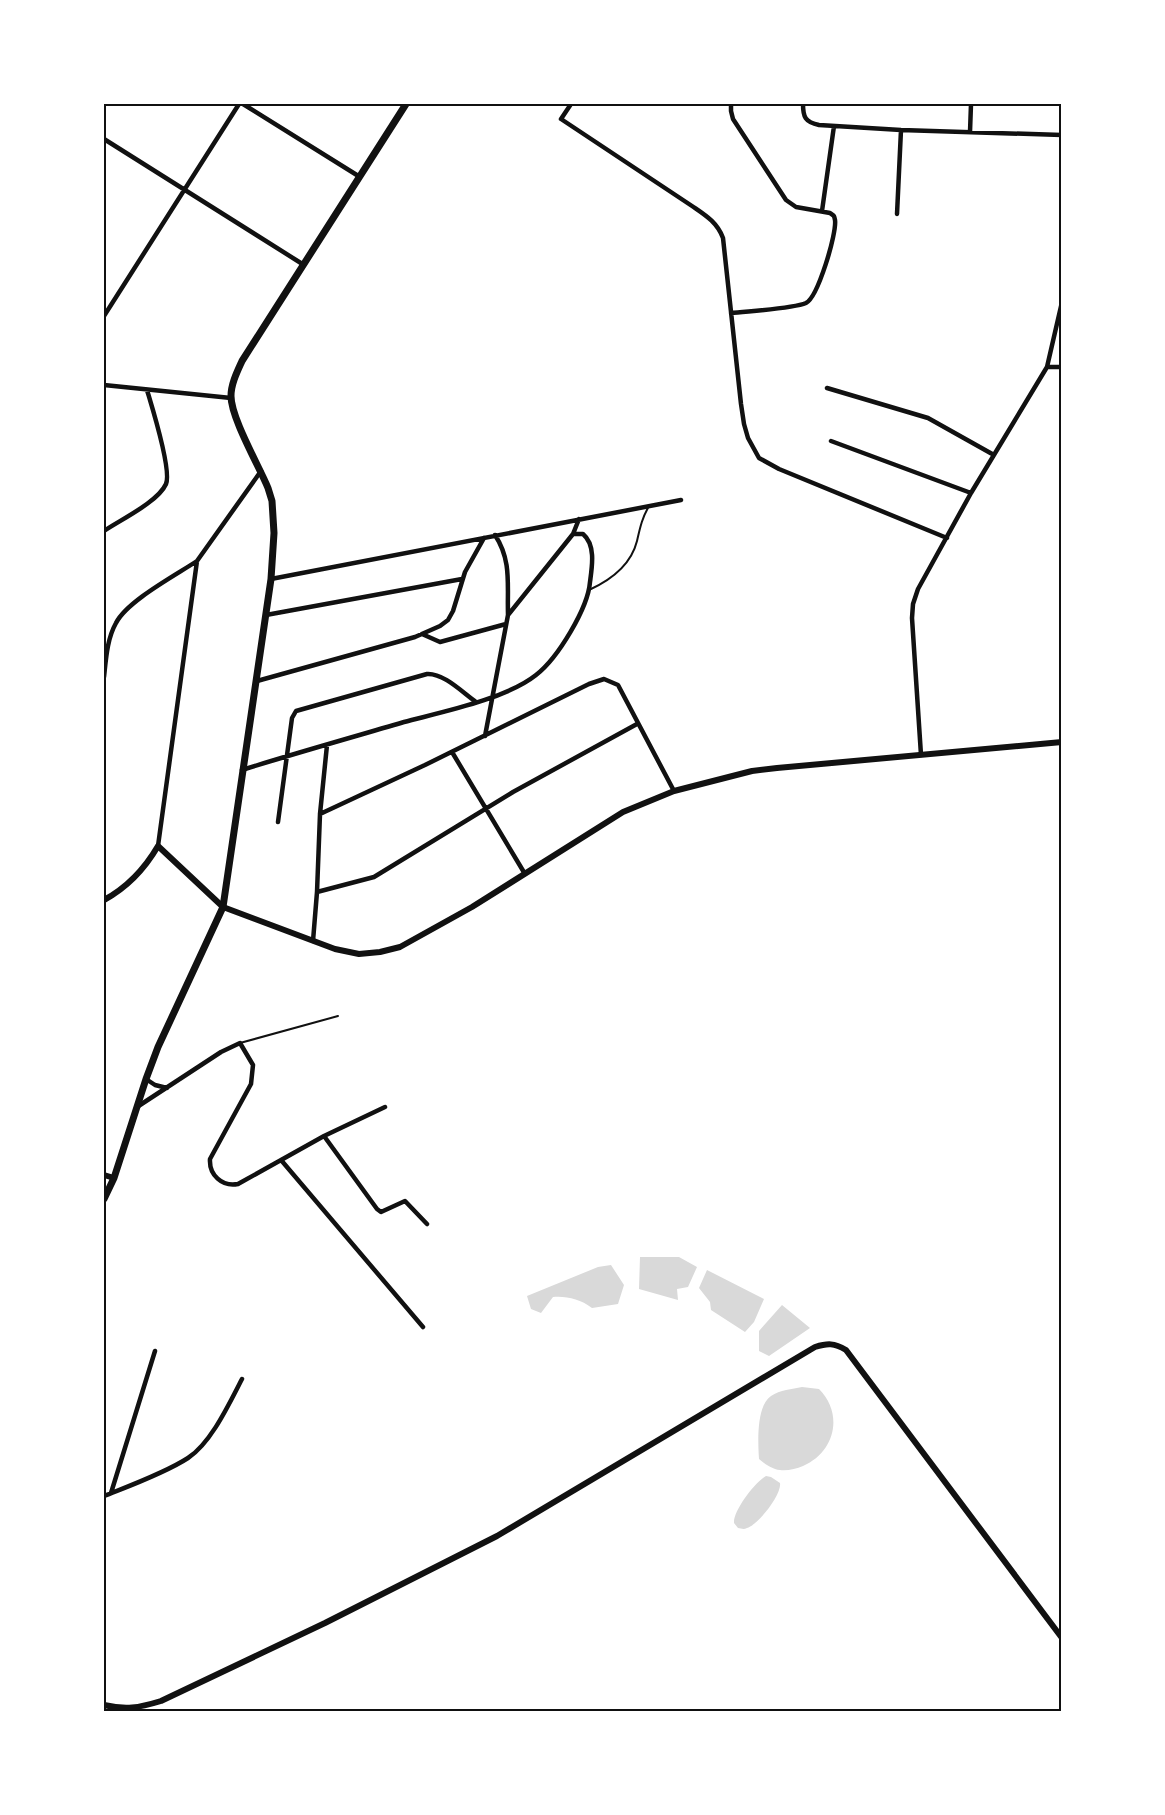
<svg xmlns="http://www.w3.org/2000/svg" width="1165" height="1815" font-family="'Space Grotesk',sans-serif">
<style>
.water{fill:#d9d9d9}
.lines{fill:none;stroke-linecap:round;stroke-linejoin:round}
.service{stroke:#111;stroke-width:2}
.minor{stroke:#111;stroke-width:4.5}
.tertiary{stroke:#111;stroke-width:6}
.secondary{stroke:#111;stroke-width:7}
.neatline{fill:none;stroke:#111;stroke-width:2}
</style>
<rect width="100%" height="100%" fill="#fff"/>
<path class="water" d="M 640,1257 L 679,1257 L 697,1267 L 688,1287 L 677,1289 L 678,1300 L 639,1289 Z
M 611,1265 L 624,1285 L 618,1304 L 592,1308 C 580,1299 567,1296 553,1297 L 541,1313 L 531,1309 L 527,1296 L 598,1267 Z
M 707,1270 L 764,1299 L 754,1322 L 745,1332 L 711,1310 L 710,1302 L 699,1288 Z
M 782,1305 L 810,1328 L 769,1356 L 759,1351 L 759,1331 Z
M 802,1387 L 819,1389 C 844,1414 835,1452 803,1466 C 796,1469 787,1471 780,1470 C 772,1469 765,1464 759,1459 C 758,1443 756,1406 771,1396 C 780,1390 792,1389 802,1387 Z
M 766,1476 L 771,1477 L 780,1483 C 782,1494 758,1525 747,1528 C 743,1530 741,1528 738,1528 L 734,1523 C 733,1511 755,1482 766,1476 Z"/>
<g class="lines">
<path class="service" d="M 589,590 C 611,580 631,565 637,541 C 640,528 642,518 649,506
M 240,1043 L 338,1016"/>
<path class="minor" d="M 243,104 L 360,177
M 571,104 L 561,119 L 692,206 C 705,215 717,222 723,238 L 741,404 L 744,424 L 748,438 L 759,458 L 779,469 L 947,538
M 803,104 C 803,117 805,122 819,125 L 901,130 L 1062,135
M 970,132 L 971,104
M 104,139 L 304,265
M 822,211 L 834,126
M 897,214 L 901,130
M 731,313 C 748,311 792,309 806,303 C 818,297 837,233 835,220 C 834,215 834,216 830,213 L 796,207 L 786,200 L 733,119 L 731,111 L 731,104
M 104,316 L 239,104
M 1047,367 L 1062,367
M 104,385 L 231,398
M 827,388 L 928,418 L 994,455
M 831,441 L 971,493
M 104,531 C 120,520 158,502 166,484 C 172,470 152,407 147,390
M 495,535 C 512,561 507,585 508,615
M 271,579 L 681,500
M 266,615 L 462,579
M 422,634 L 440,642 L 506,624
M 104,677 C 106,659 107,639 116,623 C 127,601 176,575 197,561
M 257,681 L 415,637 L 440,626 L 448,620 L 453,611 L 465,572 L 484,538
M 485,736 L 508,615 L 573,534 L 579,519
M 452,752 L 525,874
M 921,755 L 912,618 L 913,604 L 918,589 L 971,493 L 1047,367 L 1062,302
M 242,770 C 296,753 350,738 404,722 C 442,712 506,699 536,675 C 558,658 588,608 590,582 C 592,567 596,545 583,534 L 573,534
M 320,814 L 327,745
M 278,822 L 292,718 L 296,711 L 427,674 C 444,673 463,693 476,702
M 158,846 L 197,561 L 261,471
M 317,892 L 374,877 L 513,792 L 637,724
M 313,941 L 317,892 L 320,814 L 425,765 L 589,684 L 604,679 L 618,685 L 674,791
M 146,1079 L 155,1085 L 167,1088
M 137,1107 L 221,1052 L 240,1043 L 253,1065 L 251,1084 L 210,1159 C 209,1175 222,1187 238,1184 L 324,1136 L 385,1107
M 324,1136 L 377,1209 L 381,1212 L 405,1201 L 427,1224
M 281,1160 L 423,1327
M 111,1493 L 155,1351
M 104,1496 C 129,1486 165,1473 188,1458 C 211,1443 229,1404 242,1379"/>
<path class="tertiary" d="M 104,900 C 128,887 144,870 158,846 L 223,907 L 335,949 L 359,954 L 380,952 L 400,947 L 472,907 L 623,812 L 674,791 L 752,771 L 777,768 L 1062,742
M 104,1175 L 114,1178
M 104,1705 C 126,1710 138,1708 161,1701 L 325,1623 L 497,1536 L 815,1347 C 828,1343 834,1343 846,1350 L 1062,1638"/>
<path class="secondary" d="M 104,1199 L 114,1178 L 146,1079 L 158,1047 L 223,907 L 271,579 L 274,533 L 272,501 L 268,488 C 259,466 231,418 231,396 C 231,384 237,372 242,361 L 406,104"/>
</g>
<rect width="1165" height="1815" fill="none" stroke="#ffffff" stroke-width="210"/>
<rect x="105" y="105" width="955" height="1605" class="neatline"/>
</svg>
